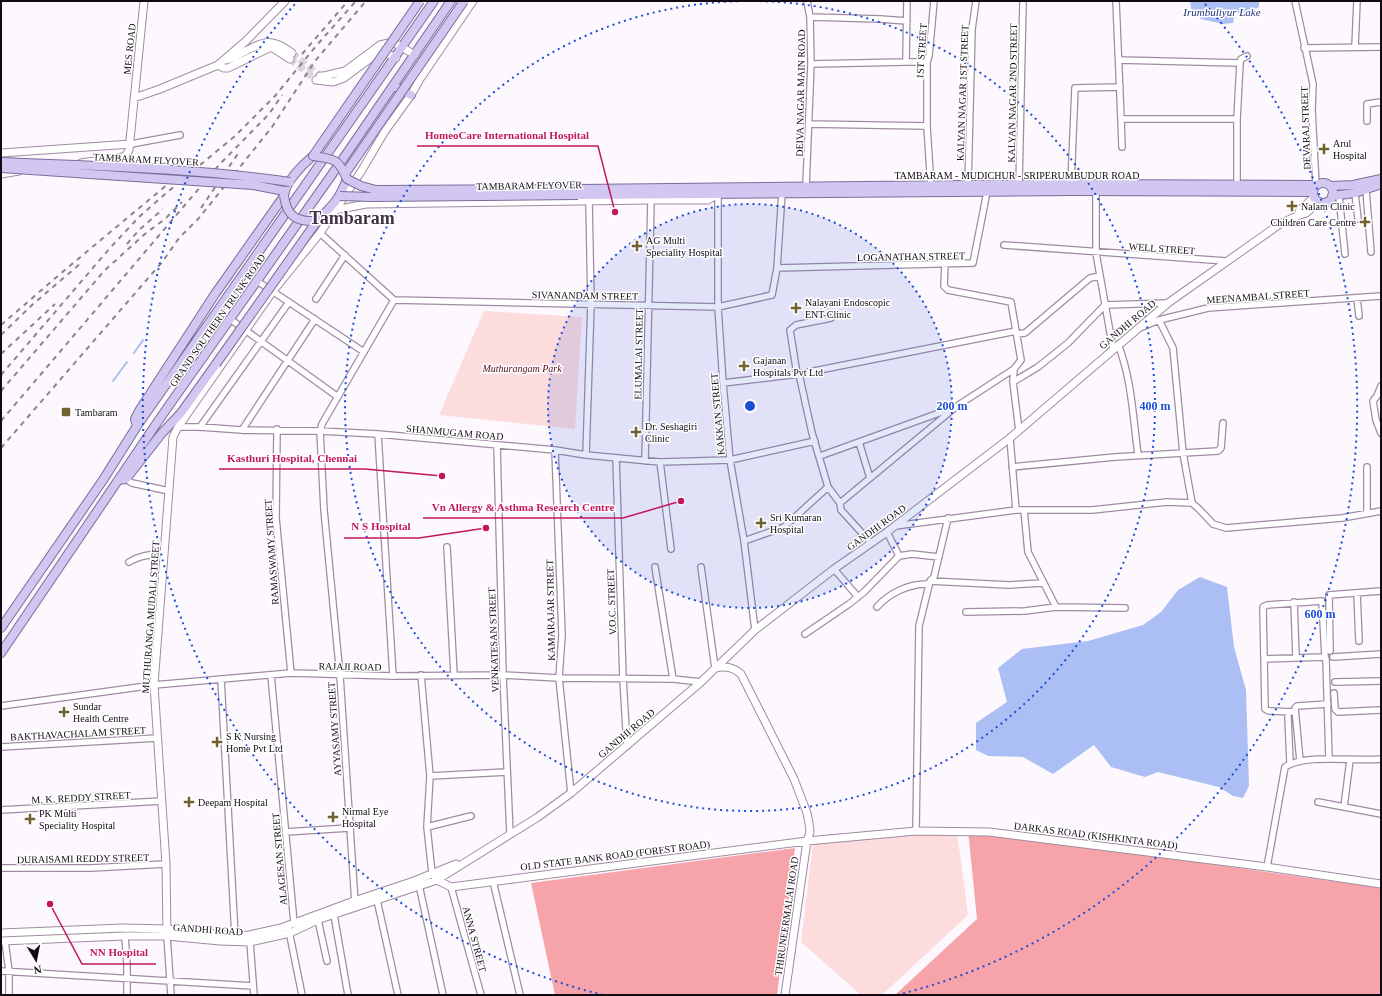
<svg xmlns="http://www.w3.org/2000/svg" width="1382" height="996" font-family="'Times New Roman',serif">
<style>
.green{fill:#fcdcdd}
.forest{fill:#f6a4aa}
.water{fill:#acbff4}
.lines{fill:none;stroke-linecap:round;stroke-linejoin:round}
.stream{stroke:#acbff4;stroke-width:2}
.secondary-tunnel{stroke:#d9d4da;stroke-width:7;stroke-dasharray:7 3.5;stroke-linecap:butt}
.street-casing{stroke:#a08ba3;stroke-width:8}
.secondary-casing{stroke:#a08ba3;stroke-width:9}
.primary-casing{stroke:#7a6d9d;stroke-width:10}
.street{stroke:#fff;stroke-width:5.5}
.secondary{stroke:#fff;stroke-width:7}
.primary{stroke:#d1c7f1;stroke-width:8}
.rail{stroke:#8a858c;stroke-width:2;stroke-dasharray:5 5;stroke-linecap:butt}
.primary-bridge-casing{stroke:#7a6d9d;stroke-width:10;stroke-linecap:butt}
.primary-bridge{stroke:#d1c7f1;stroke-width:8}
.ring{fill:none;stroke:#1d4ed8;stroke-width:2;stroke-dasharray:2 4}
.poi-dot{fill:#716330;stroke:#fff;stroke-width:1.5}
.labels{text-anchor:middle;stroke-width:3;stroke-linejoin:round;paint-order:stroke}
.street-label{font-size:10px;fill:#110a13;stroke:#fff}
.poi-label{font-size:10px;fill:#110a13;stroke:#fff;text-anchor:start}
.park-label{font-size:10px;font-style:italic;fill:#520a1a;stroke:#fff}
.water-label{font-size:11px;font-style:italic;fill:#1f2f79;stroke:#fff}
.town-label{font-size:18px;font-weight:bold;fill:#423044;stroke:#fff}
.centre{fill:#1d4ed8;stroke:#fff;stroke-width:2}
.ring-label{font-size:12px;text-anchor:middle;font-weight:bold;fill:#1d4ed8;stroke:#fff;stroke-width:3;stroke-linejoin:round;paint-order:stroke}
.leader{fill:none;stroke:#c2185b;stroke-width:1.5}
.callout-dot{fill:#c2185b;stroke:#fff;stroke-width:1.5}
.callout-label{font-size:11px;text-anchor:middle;font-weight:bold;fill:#c2185b;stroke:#fff;stroke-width:3;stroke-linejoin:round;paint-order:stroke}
</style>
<rect width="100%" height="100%" fill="#fcf8fd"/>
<path class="green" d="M 484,311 L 582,317 L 575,429 L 439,415 Z
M 957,832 L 968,915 L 882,995 L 861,995 L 801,942 L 813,843 Z"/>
<path class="forest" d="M 968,830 L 1381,888 L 1381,995 L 895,995 L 977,919 Z
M 795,848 L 777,995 L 555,995 L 531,883 Z"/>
<path class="water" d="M 1190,1 L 1259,1 L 1259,7 L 1246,13 L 1235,13 L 1233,23 L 1223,24 L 1201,19 L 1192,13 Z
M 1200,577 L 1227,587 L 1234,647 L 1246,690 L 1249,786 L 1243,798 L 1233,796 L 1219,787 L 1158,772 L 1145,777 L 1111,767 L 1094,745 L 1053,774 L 1023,757 L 988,756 L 976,750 L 976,723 L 1007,702 L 998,668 L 1022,649 L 1088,641 L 1143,625 L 1161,612 L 1178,590 Z"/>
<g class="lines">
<path class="stream" d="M 134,353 L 143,340
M 113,381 L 127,362"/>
<path class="secondary-tunnel" d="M 292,53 L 320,76
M 290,59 L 316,80"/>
<g class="street-casing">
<path id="street" d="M 907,1 L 906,62 L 927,62
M 1116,1 L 1121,119 L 1237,119
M 1295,1 L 1313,84 L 1312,110 L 1316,185
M 810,17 L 880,19 L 907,21
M 1355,47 L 1357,1
M 1304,48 L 1381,47
M 1119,60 L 1240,63 L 1237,119 L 1237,185
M 1240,63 L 1241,59 L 1247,56
M 811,64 L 906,62
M 1121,119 L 1122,147
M 1367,121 L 1367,104 L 1381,102
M 809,124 L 927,126
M 131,144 L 180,135
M 1071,184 L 1075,88 L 1120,87
M 968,185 L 972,29 L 976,1
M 1019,185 L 1023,1
M 806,186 L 811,64 L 810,17 L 807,1
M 931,188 L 927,126 L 927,62 L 929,56 L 934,1
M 1366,190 L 1371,252
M 1096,191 L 1096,253 L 1113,349
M 1355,193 L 1358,219
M 718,194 L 718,307 L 723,383 L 730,460 L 744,541 L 755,630
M 1339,196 L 1345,254
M 320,233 L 394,300 L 718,307 L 772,295 L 777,268 L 782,193
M 1004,245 L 1226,261
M 945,264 L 944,286 L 948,290 L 1011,302 L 1021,360 L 1014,369 L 1013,382 L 1019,431
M 777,268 L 973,263 L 987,192
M 257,281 L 364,352
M 1357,298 L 1359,316
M 316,299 L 345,255
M 230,319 L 338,397
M 1159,320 L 1173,348 L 1183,453 L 1192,503
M 1142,327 L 1159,320 L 1208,308 L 1381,296
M 1017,334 L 1025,333 L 1090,278 L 1100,276
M 1118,344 C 1132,380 1133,418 1138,455
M 797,374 L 790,330 L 796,325 L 831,318
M 799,374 L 812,433 L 828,487 L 840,503 L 841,510 L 871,543
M 1013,382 L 1038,367 L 1068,343 L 1105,305 L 1168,303
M 723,383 L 799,374 L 1016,331
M 1381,386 L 1377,396 L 1373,401 L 1376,420 L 1381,433
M 178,427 L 200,427 L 242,430 L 320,431 L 378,434 L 555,450 L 586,455 L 660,462 L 730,460 L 815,441
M 200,427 L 289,302
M 277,429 L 276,518 L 291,673
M 242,430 L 315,319
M 378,434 L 393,676
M 1010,438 L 1016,510
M 859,442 L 870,478
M 497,445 L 503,675 L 510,834
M 555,450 L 562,635 L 559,678 L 571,793
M 586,455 L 591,304 L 589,201
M 820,456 L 953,408
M 616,458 L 623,679 L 627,746
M 645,461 L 651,200
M 660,462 L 671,549
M 1012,467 L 1115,457 L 1218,451 L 1221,448 L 1223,423
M 1367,467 L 1367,513
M 126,479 L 132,483 L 169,491
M 840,503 L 957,406 L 1014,369
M 1024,510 L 1028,552 L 1056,607 L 1125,608
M 895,526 L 1016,510 L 1092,510 L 1167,502 L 1192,503 L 1199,509 L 1213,524 L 1226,528 L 1342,518 L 1381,511
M 887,532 L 899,556
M 744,541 L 784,527 L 828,487
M 447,547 L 454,675
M 129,562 C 140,555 151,555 164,553
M 655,567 L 673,679
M 701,567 L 715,668
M 834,569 L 858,597
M 930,581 L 1009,585 L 1043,583
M 1357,593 L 1359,641
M 1294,602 L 1296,657
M 877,607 C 889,593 910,583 929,584
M 966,612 L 1025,611 L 1056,607
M 805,634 L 849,604 L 864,592 L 899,556 L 912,554 L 939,557
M 1330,651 L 1329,595 L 1381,591
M 1333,657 L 1381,654
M 1264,659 L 1325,657 L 1326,659 L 1329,759
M 271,675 L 294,923
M 421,675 L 430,776 L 427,827 L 432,873
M 221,679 L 235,936
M 1335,682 L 1381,681
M 1334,693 L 1335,709 L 1338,712 L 1381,710
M 1,706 L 154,685 L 291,673 L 393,676 L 503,675 L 559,678 L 673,679 L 701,682
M 1295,712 L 1269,711 L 1265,709 L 1263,607 L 1267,605 L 1322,601 L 1325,657
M 1288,717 L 1290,763
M 1,747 L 157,738
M 1300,761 L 1295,708 L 1297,706 L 1328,704
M 430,776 L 507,772
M 1318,802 L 1381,814
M 1344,807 L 1350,760
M 1,810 L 162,801
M 427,827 L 471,816
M 916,831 L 919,626 L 930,581 L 934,577 L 948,518
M 285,832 L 349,828
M 1267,867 L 1285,767 C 1305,753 1356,762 1381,759
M 1,868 L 91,868 L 166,864
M 493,881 L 520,995
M 419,885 L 443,995
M 451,887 L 481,995
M 377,900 L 398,995
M 355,903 L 340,676 L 324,510 L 320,431 L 322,424 L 394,300
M 334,915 L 348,995
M 318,920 L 327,961
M 288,926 L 302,995
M 125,936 L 127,965 L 127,995
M 167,936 L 171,995
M 5,941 L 9,971 L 9,995
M 250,942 L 254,995
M 1,971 L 253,986"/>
</g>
<g class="secondary-casing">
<path id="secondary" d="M 225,60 C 231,60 235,57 240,54 C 263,42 270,36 292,53
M 218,65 L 224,68 L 228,68 L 269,48 L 273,48 L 290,59
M 320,76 L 324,76 L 345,71 L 380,45 L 393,42 L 415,55
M 316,80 L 333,82 L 344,78 L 379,52 L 382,51 L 396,58
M 134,98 L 160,89 L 218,65 L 246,41 L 285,1
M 1,153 L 131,144
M 81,163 L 123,157 L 127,154 L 129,150 L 144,1
M 1,174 L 19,171
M 335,210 L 366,204 L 651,200 L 708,200 L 718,194
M 1297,216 L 1300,210 L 1314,197
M 715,668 C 726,666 733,667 741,674 L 794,779 L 807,813 L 809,823 L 810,832 L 807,841 L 785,995
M 432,873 L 437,880 L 451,887 L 807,841 L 916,831 L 989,832 L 1267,867 L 1381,884
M 1,933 L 123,928 L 167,929 L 235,936 L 249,935 L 281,928 L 354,901 L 414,881 L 456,864
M 167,936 L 166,864 L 154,685 L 173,437 L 178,427 L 273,291 L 320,233 L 362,170 L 385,131 L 411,95 L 420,79 L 473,1
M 1,941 L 125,936 L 167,936 L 220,941 L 250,942 L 290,933 L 320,919 L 437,880 L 538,817 L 571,793 L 701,682 L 755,630 L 834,569 L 887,532 L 1010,438 L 1168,303 L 1280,224 L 1297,216 L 1306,213 L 1319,202"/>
</g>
<g class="primary-casing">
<path id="primary" d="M 396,87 L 411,95
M1313 193a10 10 0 1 1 20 0a10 10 0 1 1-20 0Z
M 1330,186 L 1353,185 L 1381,179
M 579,189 L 1067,184 L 1316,185
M 578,195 L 1072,191 L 1313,192
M 1332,196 L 1355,193 L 1381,184
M 317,221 C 333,205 339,200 347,179
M 137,426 L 135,419 L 139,411 L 215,294 L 284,196 C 285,182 302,165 313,156
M 118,480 L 126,479 L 162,433 L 181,413 L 216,364
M 1,628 L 103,480 L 137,426 L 434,1
M 1,653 L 163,414 L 345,156 L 451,1"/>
</g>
<use href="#street" class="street"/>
<use href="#secondary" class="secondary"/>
<use href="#primary" class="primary"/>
<path class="rail" d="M 302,54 L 348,1
M 201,208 L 239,152
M 127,244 L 139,230 L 163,209
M 1,325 L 66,269 L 168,184
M 1,335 L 32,305 L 80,264
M 1,354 L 55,304
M 1,375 L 110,248 L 139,217 L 164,195 L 235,136 L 275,96 L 316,46 L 356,1
M 1,391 L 105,270 L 146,233 L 165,219 L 182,202
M 1,421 L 219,165 L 269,114 L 282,95
M 1,448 L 163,261 L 179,238 L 199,218 L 272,127 L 315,61 L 366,1"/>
<g class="primary-bridge-casing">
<path id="primary-bridge" d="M 420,1 L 313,156 C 334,159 338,158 347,179 L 361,186 L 376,190 L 579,189
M 1,162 C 97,166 194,168 290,182
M 1,168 L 253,185 L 284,191
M 345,174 L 464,1
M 284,196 C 287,217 297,222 317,221
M 340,196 L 372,197 L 578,195
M 216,364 L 317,221"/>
</g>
<use href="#primary-bridge" class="primary-bridge"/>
</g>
<circle cx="750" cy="406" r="202" fill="#1d4ed8" fill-opacity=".12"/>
<g class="ring">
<circle cx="750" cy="406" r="202"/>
<path d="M754 1A405 405 0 1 1 746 1"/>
<path d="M603 995A607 607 0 0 1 295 4M1205 4A607 607 0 0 1 897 995"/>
</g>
<g class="poi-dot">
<path d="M1322 143h4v4h4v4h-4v4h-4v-4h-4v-4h4z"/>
<path d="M1290 200h4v4h4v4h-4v4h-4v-4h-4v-4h4z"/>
<path d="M1363 216h4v4h4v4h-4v4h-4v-4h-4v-4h4z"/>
<path d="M635 240h4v4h4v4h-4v4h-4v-4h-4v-4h4z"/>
<path d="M794 302h4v4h4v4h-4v4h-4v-4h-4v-4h4z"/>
<path d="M742 360h4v4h4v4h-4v4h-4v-4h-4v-4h4z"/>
<rect x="61" y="407" width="10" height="10" rx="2"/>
<path d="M634 426h4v4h4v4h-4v4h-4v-4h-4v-4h4z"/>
<path d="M759 517h4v4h4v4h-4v4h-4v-4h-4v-4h4z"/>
<path d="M62 706h4v4h4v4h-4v4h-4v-4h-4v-4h4z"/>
<path d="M215 736h4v4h4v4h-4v4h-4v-4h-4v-4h4z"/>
<path d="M187 796h4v4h4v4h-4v4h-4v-4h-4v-4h4z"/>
<path d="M331 811h4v4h4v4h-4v4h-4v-4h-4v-4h4z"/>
<path d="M28 813h4v4h4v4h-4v4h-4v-4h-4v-4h4z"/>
</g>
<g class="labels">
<g class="street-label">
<text transform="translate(129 49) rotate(-84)" y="4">MES ROAD</text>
<text transform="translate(921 51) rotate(-86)" y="4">1ST STREET</text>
<text transform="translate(800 93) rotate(-89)" y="4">DEIVA NAGAR MAIN ROAD</text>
<text transform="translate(962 93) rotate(-88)" y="4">KALYAN NAGAR 1ST STREET</text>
<text transform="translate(1012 93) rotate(-89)" y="4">KALYAN NAGAR 2ND STREET</text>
<text transform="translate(1305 128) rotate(-92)" y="4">DEVARAJ STREET</text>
<text transform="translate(146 159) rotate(3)" y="4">TAMBARAM FLYOVER</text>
<text x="1017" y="179">TAMBARAM - MUDICHUR - SRIPERUMBUDUR ROAD</text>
<text transform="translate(529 185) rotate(-1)" y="4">TAMBARAM FLYOVER</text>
<text transform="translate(1162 248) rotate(4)" y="4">WELL STREET</text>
<text transform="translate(911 256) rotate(-1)" y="4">LOGANATHAN STREET</text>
<text transform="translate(585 295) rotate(1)" y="4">SIVANANDAM STREET</text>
<text transform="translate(1258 296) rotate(-4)" y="4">MEENAMBAL STREET</text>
<text transform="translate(217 320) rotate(-55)" y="4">GRAND SOUTHERN TRUNK ROAD</text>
<text transform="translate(1127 324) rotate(-40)" y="4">GANDHI ROAD</text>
<text transform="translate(638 354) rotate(-89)" y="4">ELUMALAI STREET</text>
<text transform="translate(717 414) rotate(-95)" y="4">KAKKAN STREET</text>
<text transform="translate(455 432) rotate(5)" y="4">SHANMUGAM ROAD</text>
<text transform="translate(876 527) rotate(-36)" y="4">GANDHI ROAD</text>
<text transform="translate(271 552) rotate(-94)" y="4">RAMASWAMY STREET</text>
<text transform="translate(611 602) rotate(-92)" y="4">V.O.C. STREET</text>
<text transform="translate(550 610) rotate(-91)" y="4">KAMARAJAR STREET</text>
<text transform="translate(150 617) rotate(-86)" y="4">MUTHURANGA MUDALI STREET</text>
<text transform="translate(493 640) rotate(-92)" y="4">VENKATESAN STREET</text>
<text transform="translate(350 666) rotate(1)" y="4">RAJAJI ROAD</text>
<text transform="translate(334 729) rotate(-94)" y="4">AYYASAMY STREET</text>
<text transform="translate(78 733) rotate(-3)" y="4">BAKTHAVACHALAM STREET</text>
<text transform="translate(626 733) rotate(-40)" y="4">GANDHI ROAD</text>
<text transform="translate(81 797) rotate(-3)" y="4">M. K. REDDY STREET</text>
<text transform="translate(1096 835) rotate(7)" y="4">DARKAS ROAD (KISHKINTA ROAD)</text>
<text transform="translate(615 855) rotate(-7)" y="4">OLD STATE BANK ROAD (FOREST ROAD)</text>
<text transform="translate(83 858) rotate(-1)" y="4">DURAISAMI REDDY STREET</text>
<text transform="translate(279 859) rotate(-95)" y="4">ALAGESAN STREET</text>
<text transform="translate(786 916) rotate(-82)" y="4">THIRUNEERMALAI ROAD</text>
<text transform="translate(208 929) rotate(4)" y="4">GANDHI ROAD</text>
<text transform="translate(475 939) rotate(75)" y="4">ANNA STREET</text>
</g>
<g class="poi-label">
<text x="1333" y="147">Arul<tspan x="1333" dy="12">Hospital</tspan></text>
<text x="1301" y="210">Nalam Clinic</text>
<text x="1356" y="226" text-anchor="end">Children Care Centre</text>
<text x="646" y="244">AG Multi<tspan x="646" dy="12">Speciality Hospital</tspan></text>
<text x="805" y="306">Nalayani Endoscopic<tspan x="805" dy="12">ENT Clinic</tspan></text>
<text x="753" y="364">Gajanan<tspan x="753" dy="12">Hospitals Pvt Ltd</tspan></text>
<text x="75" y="416">Tambaram</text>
<text x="645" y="430">Dr. Seshagiri<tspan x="645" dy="12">Clinic</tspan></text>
<text x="770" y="521">Sri Kumaran<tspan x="770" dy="12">Hospital</tspan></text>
<text x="73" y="710">Sundar<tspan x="73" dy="12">Health Centre</tspan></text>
<text x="226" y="740">S K Nursing<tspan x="226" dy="12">Home Pvt Ltd</tspan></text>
<text x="198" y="806">Deepam Hospital</text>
<text x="342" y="815">Nirmal Eye<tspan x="342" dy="12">Hospital</tspan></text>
<text x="39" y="817">PK Multi<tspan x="39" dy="12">Speciality Hospital</tspan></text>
</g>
<g class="park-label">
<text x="522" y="372">Muthurangam Park</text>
</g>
<g class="water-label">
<text x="1222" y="16">Irumbuliyur Lake</text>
</g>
<g class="town-label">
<text x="352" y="224">Tambaram</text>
</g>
</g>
<circle cx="750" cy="406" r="6" class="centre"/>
<g class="ring-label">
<text x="952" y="410">200 m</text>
<text x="1155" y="410">400 m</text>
<text x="1320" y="618">600 m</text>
</g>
<path class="leader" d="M615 212L598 146H417M442 476L365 469H219M681 501L623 518H423M486 528L419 538H344M50 904L82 964H156"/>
<g class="callout-dot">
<circle cx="615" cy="212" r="4"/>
<circle cx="442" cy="476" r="4"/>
<circle cx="681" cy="501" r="4"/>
<circle cx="486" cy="528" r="4"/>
<circle cx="50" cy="904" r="4"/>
</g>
<g class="callout-label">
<text x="507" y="139">HomeoCare International Hospital</text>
<text x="292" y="462">Kasthuri Hospital, Chennai</text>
<text x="523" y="511">Vn Allergy &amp; Asthma Research Centre</text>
<text x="381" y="530">N S Hospital</text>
<text x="119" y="956">NN Hospital</text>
</g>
<rect width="1382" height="996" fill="none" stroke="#110a13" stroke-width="4"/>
<g transform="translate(36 960) rotate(170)" stroke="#ffffff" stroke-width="3" paint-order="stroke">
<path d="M0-3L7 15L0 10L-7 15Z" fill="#110a13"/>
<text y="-6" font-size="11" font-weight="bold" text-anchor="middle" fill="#110a13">N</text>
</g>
</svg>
